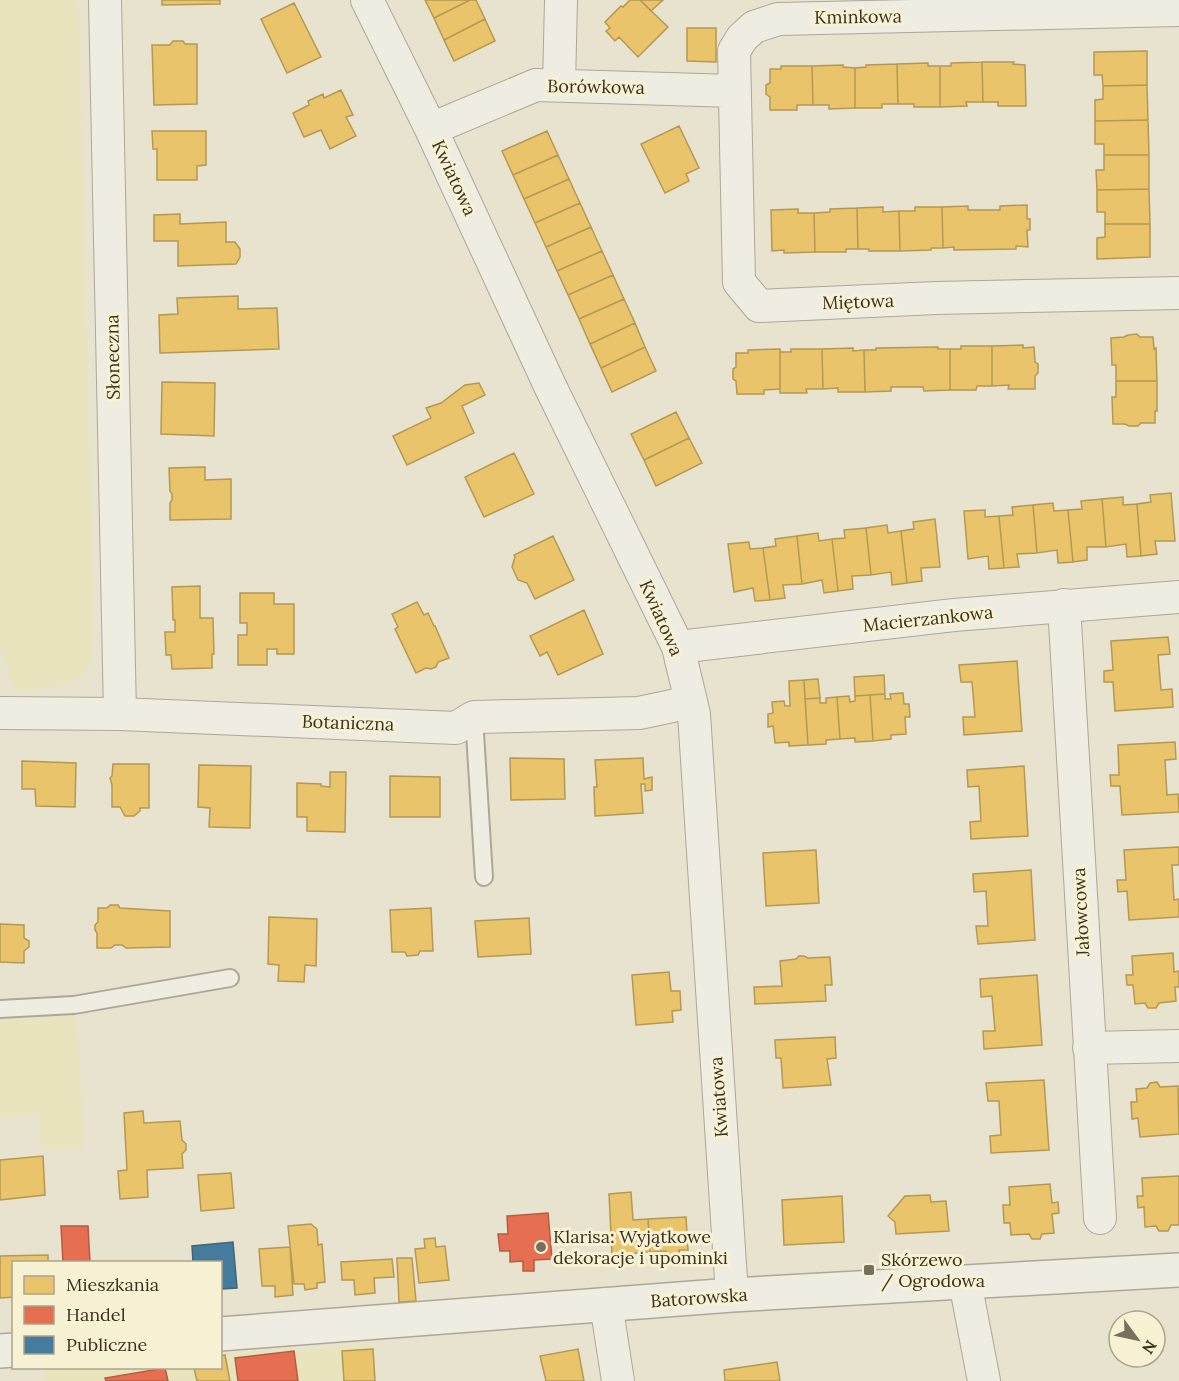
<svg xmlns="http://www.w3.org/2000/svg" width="1179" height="1381" font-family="Lora,serif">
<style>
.farmland{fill:#e7e4be}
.homes{fill:#e9c46a;stroke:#b59853;stroke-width:1.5}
.shops{fill:#e76f51;stroke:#b45c42;stroke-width:1.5}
.public{fill:#457b9d;stroke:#436477;stroke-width:1.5}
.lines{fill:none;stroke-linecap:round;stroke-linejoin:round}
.service-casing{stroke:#ada797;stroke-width:20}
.minor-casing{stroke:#ada797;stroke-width:34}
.tertiary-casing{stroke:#ada797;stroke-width:36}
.service{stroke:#efece1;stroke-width:16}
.minor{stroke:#efece1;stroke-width:32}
.tertiary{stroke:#efece1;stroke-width:33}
.poi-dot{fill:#786f5c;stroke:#f8f2d5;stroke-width:2}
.labels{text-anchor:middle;stroke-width:6;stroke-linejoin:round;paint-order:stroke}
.street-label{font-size:18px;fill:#3d301e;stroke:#f8f2d5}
.poi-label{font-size:18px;fill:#3d301e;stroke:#f8f2d5;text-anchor:start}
</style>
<rect width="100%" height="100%" fill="#e7e3cf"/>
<path class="farmland" d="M 0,0 L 78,0 L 94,640 L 89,667 L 74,683 L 15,692 L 0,646 Z
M 77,1016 L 84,1149 L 41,1150 L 39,1113 L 0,1118 L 0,1021 Z
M 372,1343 L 375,1381 L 46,1381 L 44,1369 L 220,1368 L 221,1356 L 225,1355 L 290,1347 L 297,1351 Z"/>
<path class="homes" d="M 162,0 L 220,0 L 220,4 L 162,5 Z
M 425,0 L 470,0 L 434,18 Z
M 470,0 L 476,0 L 485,19 L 444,40 L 434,18 Z
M 630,0 L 640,0 L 668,27 L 638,57 L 619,37 L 615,41 L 606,31 L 610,28 L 605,22 L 621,6 L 623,7 Z
M 640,0 L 663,0 L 651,11 Z
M 294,3 L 321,57 L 287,73 L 261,19 Z
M 485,19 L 495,41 L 454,61 L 444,40 Z
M 687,28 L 716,28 L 716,62 L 687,61 Z
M 173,41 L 183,41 L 185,44 L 197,44 L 197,104 L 154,105 L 152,45 L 170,45 Z
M 1147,51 L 1147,85 L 1103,86 L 1102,75 L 1094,75 L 1094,52 Z
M 982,62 L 1014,62 L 1013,64 L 1025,65 L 1026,106 L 998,106 L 998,102 L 983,102 Z
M 982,62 L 983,102 L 966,102 L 967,106 L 940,107 L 940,66 L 951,66 L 951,63 Z
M 928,63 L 928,66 L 940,66 L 940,107 L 914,107 L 914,104 L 898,104 L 897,64 Z
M 897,64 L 898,104 L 882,104 L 882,108 L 855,108 L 855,68 L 866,67 L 866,65 Z
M 843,65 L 843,67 L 855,68 L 855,108 L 829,109 L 829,105 L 813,105 L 812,66 Z
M 781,66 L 812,66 L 813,105 L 797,105 L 797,110 L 770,110 L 770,97 L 766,94 L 766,85 L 770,83 L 770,69 L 781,69 Z
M 1147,85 L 1148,120 L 1095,121 L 1095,100 L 1103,99 L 1103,86 Z
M 341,90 L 353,115 L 346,117 L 356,136 L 330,149 L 321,130 L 304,137 L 293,113 L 309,105 L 308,101 L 323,94 L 324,98 Z
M 1148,120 L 1149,155 L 1104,155 L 1104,144 L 1095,144 L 1095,121 Z
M 679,126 L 699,168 L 686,174 L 689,181 L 665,193 L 641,144 Z
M 152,131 L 206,131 L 206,165 L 197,166 L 197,180 L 157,180 L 157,149 L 153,149 Z
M 547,131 L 558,155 L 513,175 L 502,151 Z
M 558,155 L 569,179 L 524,199 L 513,175 Z
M 1104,155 L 1149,155 L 1149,189 L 1097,190 L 1096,170 L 1104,170 Z
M 569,179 L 580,203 L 535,223 L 524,199 Z
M 1149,189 L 1150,224 L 1105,224 L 1105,212 L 1097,212 L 1097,190 Z
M 580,203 L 591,227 L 546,247 L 535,223 Z
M 1027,205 L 1027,219 L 1030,219 L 1030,230 L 1027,230 L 1028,247 L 1016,246 L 1016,249 L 954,250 L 954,247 L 943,248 L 942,207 L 968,206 L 968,210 L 1000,210 L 1000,206 Z
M 883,207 L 883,212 L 899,211 L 900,251 L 869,251 L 869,249 L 858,249 L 857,208 Z
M 915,207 L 942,207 L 943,248 L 931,248 L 931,250 L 900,251 L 899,211 L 915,211 Z
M 857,208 L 858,249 L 846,249 L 846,252 L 815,252 L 814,213 L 830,212 L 830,209 Z
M 798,209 L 798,213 L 814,213 L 815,252 L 784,253 L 784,250 L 772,251 L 771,210 Z
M 180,214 L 180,224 L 226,222 L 226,242 L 235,242 L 240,249 L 240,257 L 236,264 L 178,266 L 178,241 L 154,241 L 154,215 Z
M 1105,224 L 1150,224 L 1150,257 L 1097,259 L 1097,238 L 1105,237 Z
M 591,227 L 602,251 L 557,271 L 546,247 Z
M 602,251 L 613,275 L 568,295 L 557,271 Z
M 613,275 L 624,299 L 579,319 L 568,295 Z
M 238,296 L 238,309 L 277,308 L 279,349 L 160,353 L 159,315 L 178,314 L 177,298 Z
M 624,299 L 635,323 L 590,344 L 579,319 Z
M 635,323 L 645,347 L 601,368 L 590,344 Z
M 1137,334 L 1140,337 L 1153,337 L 1154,349 L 1156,348 L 1157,381 L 1116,381 L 1116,365 L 1112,365 L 1111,338 L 1124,337 L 1128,335 Z
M 1023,345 L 1023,348 L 1034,347 L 1035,362 L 1038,364 L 1038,373 L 1035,376 L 1035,389 L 1008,389 L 1009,385 L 992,386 L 992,346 Z
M 961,346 L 992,346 L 992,386 L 977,386 L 976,390 L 950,390 L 950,349 L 961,349 Z
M 645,347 L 656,371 L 612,392 L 601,368 Z
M 938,347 L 938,349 L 950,349 L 950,390 L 924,391 L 923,387 L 891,387 L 891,391 L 865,392 L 864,350 L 876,350 L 876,348 Z
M 853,348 L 853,351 L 864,350 L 865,392 L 838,392 L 838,388 L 823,389 L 822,349 Z
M 780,349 L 780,389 L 764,390 L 764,394 L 737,394 L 736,381 L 733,379 L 733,369 L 736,367 L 736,353 L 748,353 L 748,350 Z
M 791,349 L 822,349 L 823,389 L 806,389 L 807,393 L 780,393 L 780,352 L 791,352 Z
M 1116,381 L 1157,381 L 1157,411 L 1155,411 L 1155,423 L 1141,423 L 1138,426 L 1129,426 L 1125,424 L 1113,424 L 1112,397 L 1116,397 Z
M 162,382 L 215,383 L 214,436 L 161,434 Z
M 479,383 L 485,395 L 462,406 L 474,433 L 407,465 L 393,436 L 431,418 L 426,408 L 441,403 L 465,385 Z
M 676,412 L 689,438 L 644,460 L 631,434 Z
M 689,438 L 702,463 L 656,486 L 644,460 Z
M 514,453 L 534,494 L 484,517 L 465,477 Z
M 205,467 L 205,480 L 231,479 L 231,519 L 170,520 L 170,503 L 172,500 L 172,494 L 170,491 L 169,468 Z
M 1171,493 L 1175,541 L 1155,541 L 1157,554 L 1141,556 L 1137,504 L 1151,502 L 1150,495 Z
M 1123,497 L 1123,505 L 1137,504 L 1141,556 L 1127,557 L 1126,544 L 1106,547 L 1102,499 Z
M 1102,499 L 1106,547 L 1087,547 L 1087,560 L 1073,562 L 1068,510 L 1082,509 L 1081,501 Z
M 1053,503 L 1054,511 L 1068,510 L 1073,562 L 1058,563 L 1057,550 L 1037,553 L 1033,505 Z
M 1033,505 L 1037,553 L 1017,554 L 1019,567 L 1004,568 L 999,516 L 1013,515 L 1012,507 Z
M 985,510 L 985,517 L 999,516 L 1004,568 L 989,569 L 988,556 L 968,559 L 964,511 Z
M 935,519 L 940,567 L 921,568 L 922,581 L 907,583 L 901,531 L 914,529 L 913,522 Z
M 887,525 L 888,533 L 901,531 L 907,583 L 892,585 L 891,572 L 871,575 L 866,528 Z
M 866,528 L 871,575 L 852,576 L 853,589 L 838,591 L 832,539 L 845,538 L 844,530 Z
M 818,533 L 819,541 L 832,539 L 838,591 L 824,593 L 822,580 L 802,584 L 797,536 Z
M 553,536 L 574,580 L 535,599 L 527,583 L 518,580 L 512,567 L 515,557 L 514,555 Z
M 797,536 L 802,584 L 783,585 L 785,598 L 770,600 L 763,548 L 776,546 L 775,539 Z
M 749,542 L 750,549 L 763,548 L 770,600 L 755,601 L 753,588 L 734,592 L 728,544 Z
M 200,586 L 200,618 L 213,618 L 214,654 L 212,654 L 212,668 L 172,669 L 171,655 L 166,655 L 165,632 L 175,632 L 175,620 L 173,620 L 172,587 Z
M 240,593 L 274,593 L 274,604 L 294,604 L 294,654 L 277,654 L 277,649 L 267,649 L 267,665 L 238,665 L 238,635 L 247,635 L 247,623 L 240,623 Z
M 417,602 L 424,615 L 428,613 L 434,626 L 435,626 L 449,658 L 438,662 L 436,667 L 431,669 L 426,668 L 416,673 L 395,629 L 398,627 L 392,614 Z
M 584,610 L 603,654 L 558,675 L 547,652 L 540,656 L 530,636 Z
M 1168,637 L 1170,654 L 1158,655 L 1161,690 L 1172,689 L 1173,707 L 1115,711 L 1113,682 L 1104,682 L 1104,671 L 1113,670 L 1111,641 Z
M 1017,661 L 1022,731 L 964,735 L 963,717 L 975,717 L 972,682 L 961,682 L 959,665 Z
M 884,675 L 885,694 L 855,696 L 854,677 Z
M 818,679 L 820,698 L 805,699 L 804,680 Z
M 804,680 L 808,745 L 789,746 L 789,742 L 775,743 L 773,726 L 768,727 L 768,714 L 773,713 L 772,702 L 784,701 L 785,706 L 790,706 L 789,681 Z
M 903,693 L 904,704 L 909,704 L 910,717 L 905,717 L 906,734 L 891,735 L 891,739 L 873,741 L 870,695 L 885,694 L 885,699 L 891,699 L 890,694 Z
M 870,695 L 873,741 L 855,742 L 855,738 L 840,739 L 837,697 L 849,696 L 850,702 L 855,701 L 855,696 Z
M 837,697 L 840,739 L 826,740 L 826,744 L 808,745 L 805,699 L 820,698 L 820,703 L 826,703 L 826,698 Z
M 1175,742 L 1176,759 L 1165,760 L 1167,795 L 1178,794 L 1179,812 L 1122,815 L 1120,786 L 1111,786 L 1110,775 L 1119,775 L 1118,745 Z
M 510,758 L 564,759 L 565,799 L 511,800 Z
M 643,758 L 644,779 L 652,777 L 652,790 L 645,791 L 645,784 L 641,784 L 643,813 L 595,816 L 594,787 L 597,787 L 595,760 Z
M 22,761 L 76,763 L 75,807 L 36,806 L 35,789 L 22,789 Z
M 113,764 L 149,764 L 149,808 L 140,808 L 140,811 L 134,816 L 125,816 L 120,807 L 112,807 L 112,785 L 110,778 L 112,776 Z
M 199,765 L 251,766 L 250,828 L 209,827 L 210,808 L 198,807 Z
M 1024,766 L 1028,836 L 971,839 L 970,822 L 981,821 L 979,786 L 968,787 L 967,770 Z
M 330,772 L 346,772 L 345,832 L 307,831 L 307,817 L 297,817 L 297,783 L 321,784 L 321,786 L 330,787 Z
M 390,776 L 440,777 L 440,817 L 390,817 Z
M 1179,847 L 1179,865 L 1172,865 L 1174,900 L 1179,899 L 1179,917 L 1129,920 L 1127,891 L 1118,892 L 1117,880 L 1126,880 L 1124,850 Z
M 816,850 L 819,903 L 766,906 L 763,853 Z
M 1031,870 L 1035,940 L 978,944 L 976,926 L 988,926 L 986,891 L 974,892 L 973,874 Z
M 110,905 L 118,905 L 120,908 L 170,911 L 170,947 L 126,948 L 122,945 L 115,945 L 111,948 L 97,948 L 97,933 L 95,930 L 95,925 L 98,922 L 98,908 L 107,908 Z
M 431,908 L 433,951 L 420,951 L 418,955 L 407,956 L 405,952 L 392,952 L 390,910 Z
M 269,917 L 317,919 L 316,966 L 305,965 L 304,982 L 278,981 L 279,965 L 268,964 Z
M 529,918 L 531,954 L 478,957 L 475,921 Z
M 0,924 L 24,925 L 24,938 L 29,941 L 29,947 L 24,951 L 24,963 L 0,962 Z
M 1173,953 L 1174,972 L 1179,971 L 1179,987 L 1175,987 L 1176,1001 L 1159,1003 L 1156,1008 L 1148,1008 L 1145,1003 L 1135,1004 L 1133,985 L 1127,985 L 1126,975 L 1133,975 L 1132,956 Z
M 799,956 L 804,956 L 808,958 L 830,957 L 832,985 L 825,985 L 826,1001 L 755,1004 L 754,987 L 782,986 L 780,961 L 796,959 Z
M 669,972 L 671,991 L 680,991 L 681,1010 L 672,1011 L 673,1022 L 636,1025 L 632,975 Z
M 1037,975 L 1042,1045 L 984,1049 L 983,1031 L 995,1031 L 992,996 L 981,997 L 980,979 Z
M 835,1037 L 836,1058 L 827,1059 L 831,1085 L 783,1088 L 781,1058 L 776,1058 L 775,1040 Z
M 1044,1080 L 1049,1150 L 991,1153 L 990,1136 L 1001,1135 L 999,1101 L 988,1101 L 986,1083 Z
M 1157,1082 L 1160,1087 L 1178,1086 L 1179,1134 L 1140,1137 L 1138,1118 L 1132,1119 L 1131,1102 L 1137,1102 L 1136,1089 L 1147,1088 L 1150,1083 Z
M 143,1111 L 144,1123 L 180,1121 L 182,1140 L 186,1144 L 186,1150 L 182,1154 L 183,1168 L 147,1170 L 148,1197 L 120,1199 L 118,1171 L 127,1170 L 124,1113 Z
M 43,1156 L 45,1195 L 0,1200 L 0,1160 Z
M 231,1173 L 234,1208 L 201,1211 L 198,1175 Z
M 1179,1176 L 1179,1225 L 1171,1225 L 1168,1231 L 1159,1231 L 1156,1226 L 1145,1227 L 1144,1207 L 1138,1208 L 1137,1196 L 1143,1196 L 1142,1178 Z
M 1050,1184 L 1052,1203 L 1058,1202 L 1059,1213 L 1052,1214 L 1054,1233 L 1042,1234 L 1040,1239 L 1032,1239 L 1029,1234 L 1011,1235 L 1010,1223 L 1004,1223 L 1003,1205 L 1010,1205 L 1009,1187 Z
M 631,1192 L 633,1220 L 648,1219 L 650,1252 L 635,1253 L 635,1262 L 623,1263 L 623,1254 L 612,1255 L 609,1194 Z
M 930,1195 L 931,1202 L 946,1201 L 949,1231 L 896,1234 L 895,1222 L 888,1216 L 905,1196 Z
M 842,1196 L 844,1242 L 784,1245 L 782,1200 Z
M 686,1217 L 688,1250 L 679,1250 L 680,1259 L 667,1260 L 666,1251 L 650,1252 L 648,1219 Z
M 311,1224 L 317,1229 L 318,1245 L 322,1244 L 325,1282 L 317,1283 L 317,1288 L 305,1290 L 304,1284 L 294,1284 L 288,1226 Z
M 435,1238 L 436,1247 L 445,1246 L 449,1280 L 419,1283 L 415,1249 L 425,1248 L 424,1239 Z
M 290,1247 L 293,1295 L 275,1297 L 275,1286 L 262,1286 L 259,1249 Z
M 48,1255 L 48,1262 L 14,1262 L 14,1297 L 0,1298 L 0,1256 Z
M 397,1258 L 412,1258 L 416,1301 L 399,1302 Z
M 392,1259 L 394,1277 L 374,1278 L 375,1293 L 355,1295 L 354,1280 L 342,1280 L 341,1262 Z
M 373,1349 L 375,1381 L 344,1381 L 342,1351 Z
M 578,1349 L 584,1381 L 546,1381 L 540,1356 Z
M 225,1355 L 230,1381 L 197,1381 L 194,1368 L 220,1368 L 220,1356 Z
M 777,1362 L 780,1381 L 725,1381 L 724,1370 Z"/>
<path class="shops" d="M 548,1213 L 552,1259 L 534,1260 L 534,1271 L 523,1271 L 523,1261 L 510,1262 L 510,1251 L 500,1251 L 498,1234 L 508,1234 L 507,1216 Z
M 61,1226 L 88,1226 L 90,1262 L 63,1262 Z
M 294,1351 L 298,1381 L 238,1381 L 235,1358 Z
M 165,1368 L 168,1381 L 106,1381 L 105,1378 Z"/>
<path class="public" d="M 233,1242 L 237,1288 L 221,1289 L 220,1299 L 220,1262 L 193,1262 L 192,1246 Z"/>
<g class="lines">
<g class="service-casing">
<path id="service" d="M 474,717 L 484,877
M 0,1009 L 74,1005 L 230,978"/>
</g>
<g class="minor-casing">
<path id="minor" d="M 105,0 L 120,714
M 367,0 L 431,129 L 551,388 L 678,647 L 694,714 L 732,1295
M 1179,10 L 778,19 L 754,27 L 742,38 L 734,51 L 739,282 L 759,306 L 936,298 L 1179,293
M 559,85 L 561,0
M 431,129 L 536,85 L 734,91
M 1064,605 L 1100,1218
M 678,647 L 954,615 L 1179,597
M 0,713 L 120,714 L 456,728 L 474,717 L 639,713 L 691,702
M 1089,1048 L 1179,1046
M 965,1282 L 984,1381
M 606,1304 L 618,1381"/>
</g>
<g class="tertiary-casing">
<path id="tertiary" d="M 220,1334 L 732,1295 L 1179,1270
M 0,1351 L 14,1350"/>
</g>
<use href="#service" class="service"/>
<use href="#minor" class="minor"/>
<use href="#tertiary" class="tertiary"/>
</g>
<g class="poi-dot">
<circle cx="541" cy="1247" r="6"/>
<rect x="863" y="1264" width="12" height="12" rx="3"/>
</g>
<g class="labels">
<g class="street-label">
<text transform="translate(858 17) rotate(-1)" y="6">Kminkowa</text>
<text transform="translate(596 87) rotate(1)" y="6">Borówkowa</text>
<text transform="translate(454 178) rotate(65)" y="6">Kwiatowa</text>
<text transform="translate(858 302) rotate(-2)" y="6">Miętowa</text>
<text transform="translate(113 357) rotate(-91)" y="6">Słoneczna</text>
<text transform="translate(661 618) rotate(66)" y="6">Kwiatowa</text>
<text transform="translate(928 619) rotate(-6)" y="6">Macierzankowa</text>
<text transform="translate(348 723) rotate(2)" y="6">Botaniczna</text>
<text transform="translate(1081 912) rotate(-93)" y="6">Jałowcowa</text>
<text transform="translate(719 1097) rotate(-94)" y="6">Kwiatowa</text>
<text transform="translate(699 1298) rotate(-4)" y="6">Batorowska</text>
</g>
<g class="poi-label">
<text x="553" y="1243">Klarisa: Wyjątkowe<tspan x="553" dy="21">dekoracje i upominki</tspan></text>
<text x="881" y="1266">Skórzewo<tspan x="881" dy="21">/ Ogrodowa</tspan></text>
</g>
</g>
<rect x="12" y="1261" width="210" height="108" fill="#f8f2d5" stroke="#ada48c" stroke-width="1.5"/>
<rect x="24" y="1276" width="30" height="18" fill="#e9c46a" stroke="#ada48c" stroke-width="1.5"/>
<text x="66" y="1291" font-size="18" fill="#3d301e">Mieszkania</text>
<rect x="24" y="1306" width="30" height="18" fill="#e76f51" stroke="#ada48c" stroke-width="1.5"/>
<text x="66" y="1321" font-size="18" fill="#3d301e">Handel</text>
<rect x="24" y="1336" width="30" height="18" fill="#457b9d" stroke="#ada48c" stroke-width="1.5"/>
<text x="66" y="1351" font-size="18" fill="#3d301e">Publiczne</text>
<g transform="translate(1137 1339) rotate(123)"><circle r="28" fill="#f8f2d5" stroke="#ada48c" stroke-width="1.5"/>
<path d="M0-4.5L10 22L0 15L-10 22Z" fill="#786f5c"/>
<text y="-9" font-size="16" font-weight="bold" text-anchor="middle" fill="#3d301e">N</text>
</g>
</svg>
